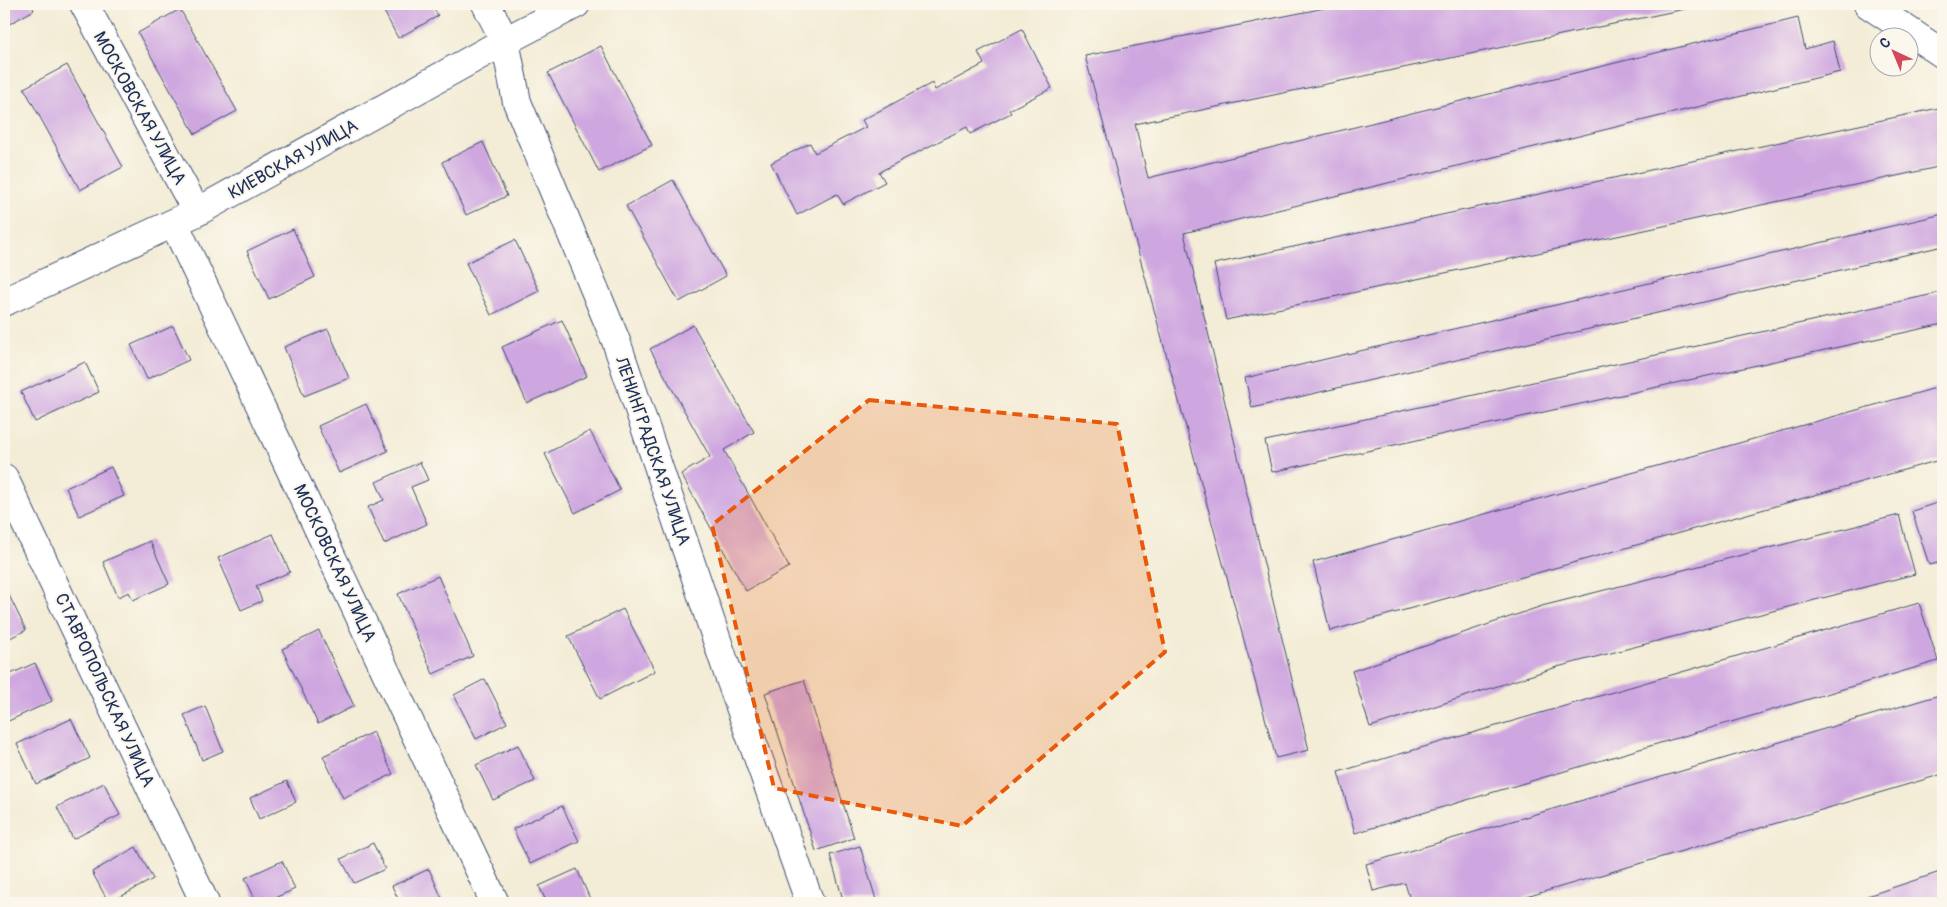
<svg xmlns="http://www.w3.org/2000/svg" width="1947" height="907" font-family="Pangolin,sans-serif">
<style>
.building{fill:#cfa7e0}
.lines{fill:none;stroke-linecap:round;stroke-linejoin:round}
.minor-casing{stroke:#3b4b70;stroke-width:30}
.minor{stroke:#fff;stroke-width:28}
.marked{fill:#e8590c;fill-opacity:0.2;stroke:#e8590c;stroke-width:4;stroke-dasharray:10 6;stroke-linejoin:round}
.labels{text-anchor:middle;stroke-width:4;stroke-linejoin:round;paint-order:stroke}
.street-label{font-size:18px;fill:#1b2f5e;stroke:#fbf7ec}
</style>
<rect width="100%" height="100%" fill="#fbf7ec"/>
<filter id="ink" filterUnits="userSpaceOnUse"><feTurbulence type="fractalNoise" baseFrequency=".02" numOctaves="2"/><feDisplacementMap in="SourceGraphic" scale="10" xChannelSelector="R" yChannelSelector="G"/><feConvolveMatrix kernelMatrix="1 2 1 2 8 2 1 2 1" color-interpolation-filters="sRGB"/></filter>
<filter id="wash" filterUnits="userSpaceOnUse"><feTurbulence type="fractalNoise" baseFrequency=".0096" numOctaves="4" result="noise"/><feDisplacementMap in="SourceGraphic" scale="20" xChannelSelector="R" yChannelSelector="G"/><feGaussianBlur stdDeviation="1.12" result="paint"/><feColorMatrix in="noise" values="0 0 0 0 0 0 0 0 0 0 0 0 0 0 0 0 0 1.4 0 .05"/><feComposite in="paint" operator="in"/></filter>
<g filter="url(#wash)">
<rect width="100%" height="100%" fill="#f3ecd6"/>
<g id="blocks">
<path class="building" d="M 4,4 L 31,4 L 34,10 L 4,27 Z
M 380,4 L 432,4 L 438,16 L 398,38 Z
M 1345,4 L 1704,5 L 1135,124 L 1148,178 L 1798,18 L 1805,49 L 1833,41 L 1840,72 L 1184,233 L 1309,750 L 1276,758 L 1085,56 Z
M 180,9 L 237,111 L 195,134 L 138,33 Z
M 1022,29 L 1052,88 L 1009,110 L 1011,113 L 970,134 L 967,127 L 879,172 L 885,182 L 843,204 L 837,194 L 797,215 L 771,163 L 810,143 L 815,153 L 866,127 L 862,120 L 932,83 L 935,90 L 984,64 L 978,52 Z
M 601,46 L 652,145 L 599,172 L 548,73 Z
M 67,65 L 123,167 L 80,190 L 24,88 Z
M 1943,107 L 1943,166 L 1226,320 L 1214,264 Z
M 483,142 L 507,196 L 466,215 L 442,162 Z
M 673,180 L 726,276 L 679,302 L 626,206 Z
M 1943,214 L 1943,246 L 1252,408 L 1245,378 Z
M 293,229 L 315,277 L 269,299 L 247,251 Z
M 515,240 L 539,291 L 491,315 L 466,263 Z
M 1943,292 L 1943,324 L 1272,472 L 1265,441 Z
M 562,320 L 587,376 L 527,403 L 502,347 Z
M 693,325 L 754,432 L 724,450 L 789,567 L 746,591 L 681,474 L 710,457 L 650,349 Z
M 173,326 L 189,360 L 147,379 L 131,345 Z
M 328,329 L 349,378 L 304,396 L 284,347 Z
M 85,362 L 99,392 L 35,422 L 21,392 Z
M 1943,386 L 1943,459 L 1330,631 L 1313,562 Z
M 366,404 L 388,451 L 339,473 L 318,426 Z
M 590,431 L 620,490 L 575,513 L 545,454 Z
M 420,462 L 428,480 L 411,487 L 427,524 L 384,544 L 368,507 L 384,500 L 376,482 Z
M 111,467 L 124,496 L 79,516 L 66,488 Z
M 1943,501 L 1943,562 L 1929,565 L 1912,511 Z
M 1899,515 L 1915,574 L 1557,667 L 1370,727 L 1352,671 L 1542,606 Z
M 273,534 L 290,572 L 256,586 L 262,601 L 241,610 L 218,558 Z
M 150,541 L 169,584 L 133,600 L 129,592 L 118,597 L 103,562 Z
M 438,576 L 473,656 L 433,674 L 398,594 Z
M 5,587 L 26,630 L 4,641 L 4,588 Z
M 1919,603 L 1938,661 L 1355,833 L 1338,772 Z
M 623,609 L 655,671 L 600,699 L 568,636 Z
M 319,631 L 354,706 L 318,724 L 282,649 Z
M 35,663 L 52,701 L 4,723 L 4,677 Z
M 485,679 L 507,723 L 476,739 L 454,695 Z
M 804,680 L 854,838 L 816,851 L 765,693 Z
M 1943,694 L 1943,774 L 1506,903 L 1411,903 L 1405,883 L 1373,891 L 1366,864 Z
M 205,706 L 223,751 L 202,760 L 184,715 Z
M 71,719 L 90,758 L 36,784 L 17,744 Z
M 373,732 L 393,774 L 343,798 L 323,756 Z
M 518,745 L 535,781 L 493,800 L 476,765 Z
M 287,781 L 296,802 L 259,819 L 250,798 Z
M 104,783 L 120,815 L 73,839 L 57,807 Z
M 562,806 L 579,841 L 530,864 L 513,829 Z
M 373,843 L 385,869 L 354,883 L 341,859 Z
M 860,846 L 877,903 L 844,903 L 830,855 Z
M 136,847 L 153,879 L 109,903 L 92,872 Z
M 282,861 L 295,889 L 263,903 L 257,903 L 245,878 Z
M 429,869 L 444,903 L 400,903 L 392,886 Z
M 577,869 L 590,899 L 581,903 L 547,903 L 539,886 Z
M 1943,871 L 1943,903 L 1846,903 Z"/>
</g>
</g>
<g filter="url(#ink)">
<use href="#blocks" fill-opacity="0" stroke="#3b4b70" stroke-width="1"/>
<g class="lines">
<g class="minor-casing">
<path id="minor" d="M 84,4 L 197,212
M 486,4 L 505,41 L 517,102 L 616,341 L 729,676 L 810,903
M 1868,4 L 1943,54
M 174,223 L 495,903
M 4,302 L 197,212 L 505,41 L 576,4
M 4,478 L 205,903"/>
</g>
<use href="#minor" class="minor"/>
</g>
</g>
<path class="marked" d="M 869,400 L 1117,424 L 1165,652 L 962,826 L 774,788 L 712,525 Z"/>
<g class="labels">
<g class="street-label">
<text transform="translate(140 108) rotate(61)" y="6">МОСКОВСКАЯ УЛИЦА</text>
<text transform="translate(293 159) rotate(-29)" y="6">КИЕВСКАЯ УЛИЦА</text>
<text transform="translate(653 451) rotate(71)" y="6">ЛЕНИНГРАДСКАЯ УЛИЦА</text>
<text transform="translate(335 563) rotate(65)" y="6">МОСКОВСКАЯ УЛИЦА</text>
<text transform="translate(105 690) rotate(65)" y="6">СТАВРОПОЛЬСКАЯ УЛИЦА</text>
</g>
</g>
<rect width="1947" height="907" fill="none" stroke="#fbf7ec" stroke-width="20"/>
<g transform="translate(1894 52) rotate(316)"><circle r="24" fill="#fbf7ec" stroke="#a1a7b3"/>
<path d="M0-4L9 19L0 12L-9 19Z" fill="#d1495b"/>
<text y="-8" font-size="14" font-weight="bold" text-anchor="middle" fill="#1b2f5e">С</text>
</g>
</svg>
